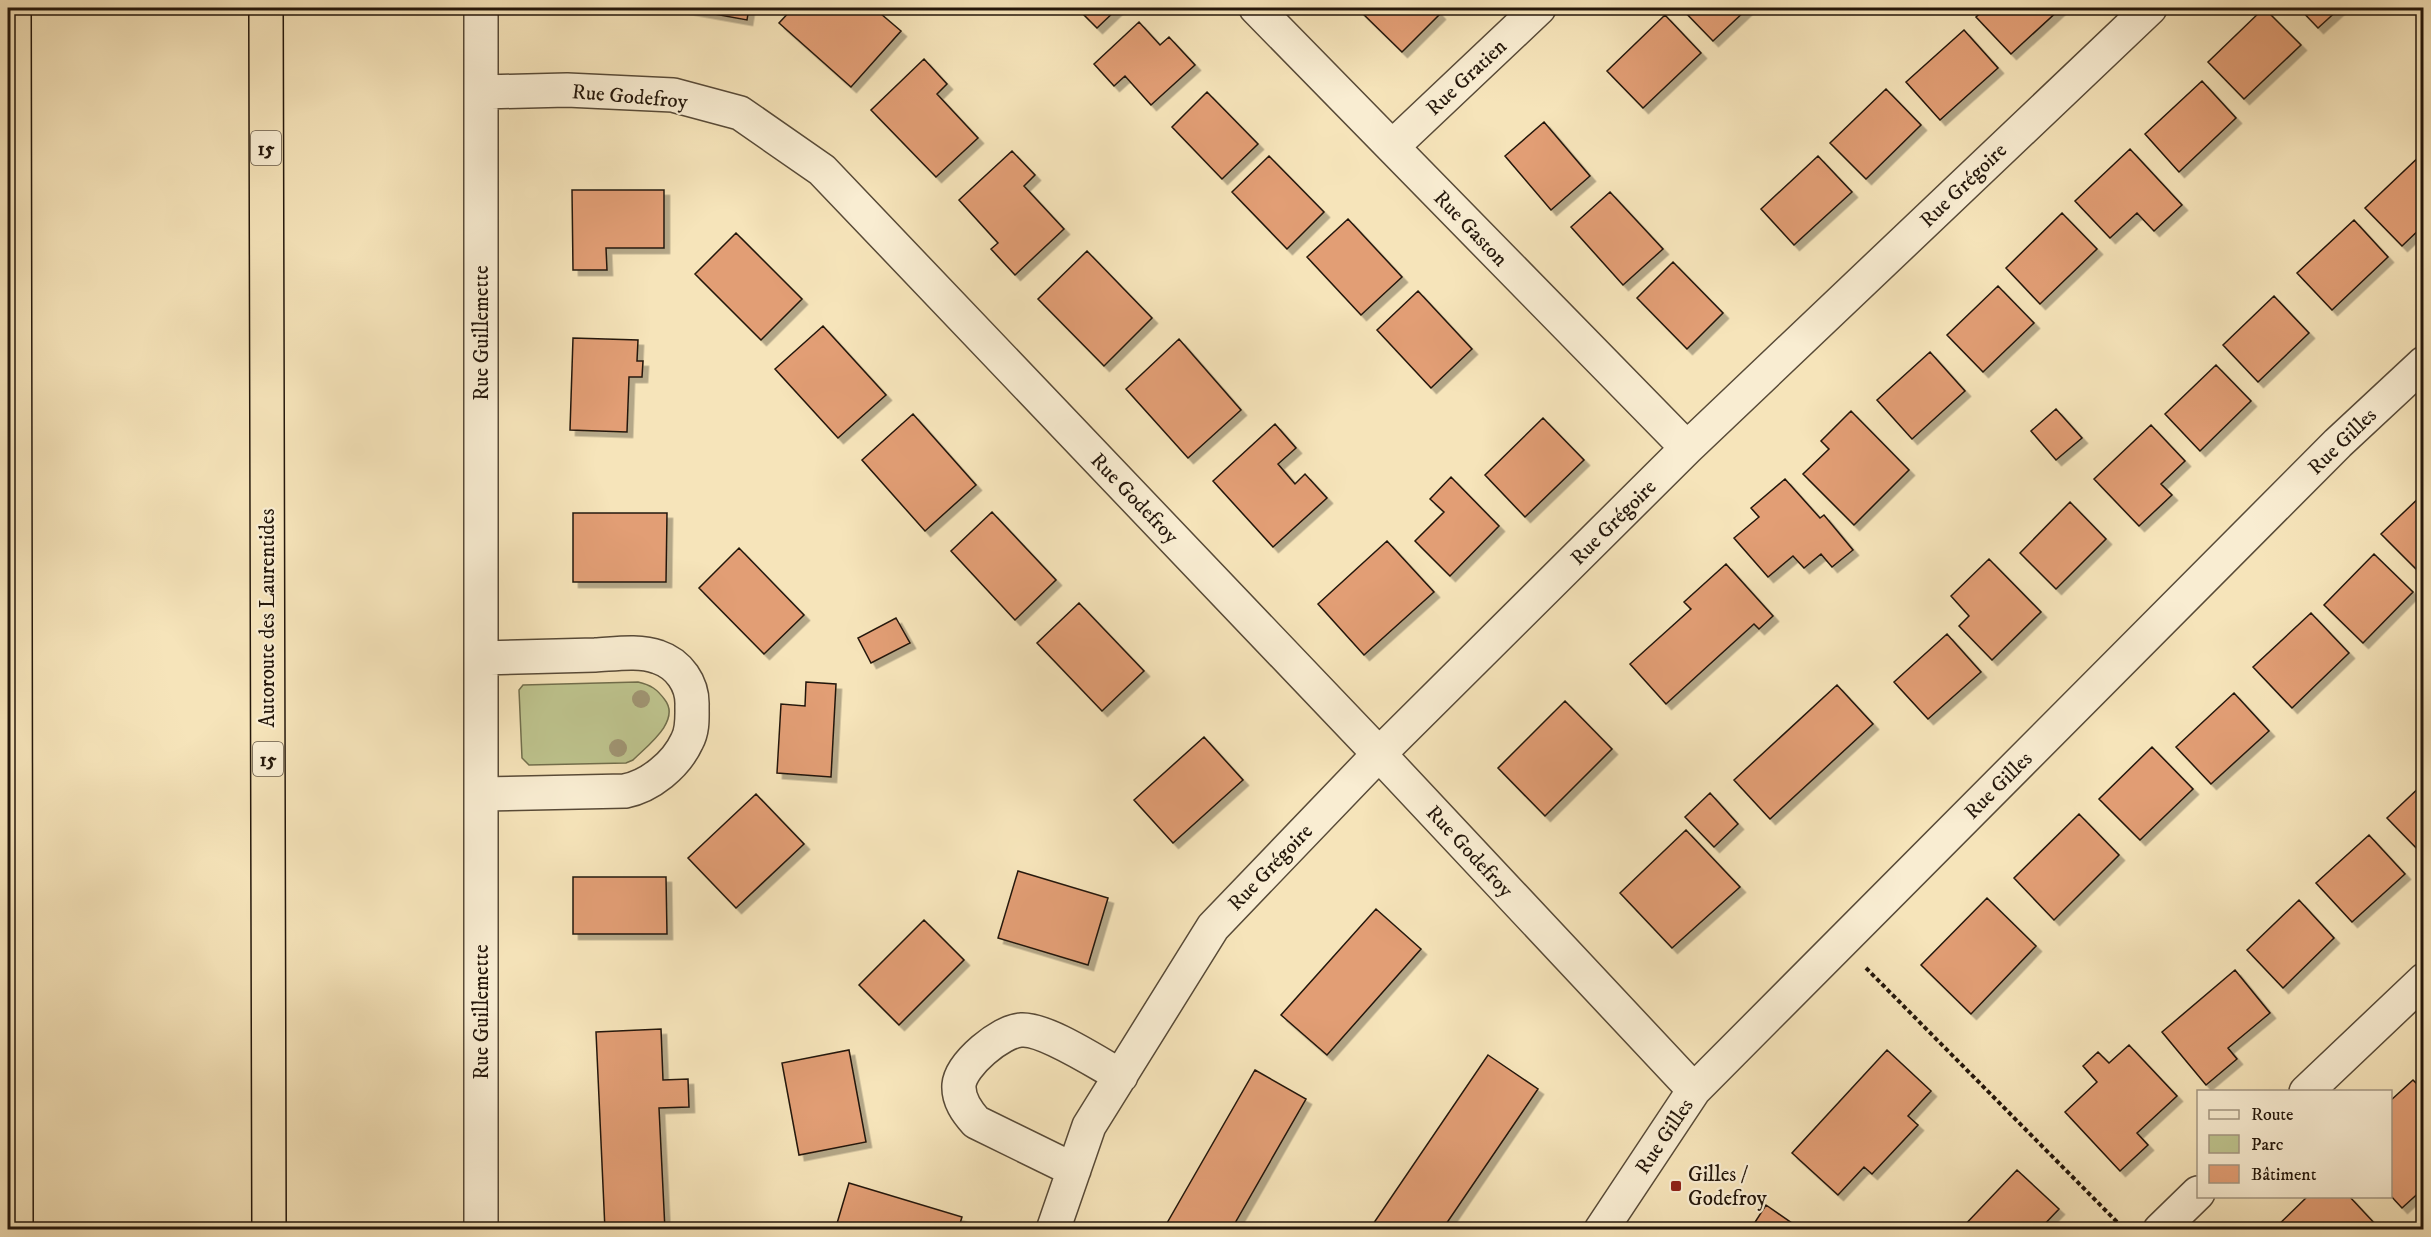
<svg xmlns="http://www.w3.org/2000/svg" width="2431" height="1237" font-family="'IM FELL DW Pica',serif">
<style>
.green{fill:#bec48e;stroke:#716e4c;stroke-width:1.5}
.building{fill:#e29e74;stroke:#24170b;stroke-width:1.5;filter:url(#shadow)}
.lines{fill:none;stroke-linecap:round;stroke-linejoin:round}
.street-casing{stroke:#584a37;stroke-width:36}
.highway-casing{stroke:#24170b;stroke-width:36}
.path{stroke:#24170b;stroke-width:4;stroke-dasharray:4.5 3;stroke-linecap:butt}
.street{stroke:#f9edd2;stroke-width:33}
.highway{stroke:#f6e4ba;stroke-width:33}
.tree{fill:#a09573}
.poi-dot{fill:#8f2418;stroke:#f9edd2;stroke-width:2}
.labels{text-anchor:middle;stroke-width:4.5;stroke-linejoin:round;paint-order:stroke}
.shield{fill:#f9edd2;stroke:#645747;stroke-width:1.5}
.shield-label{font-size:20px;font-weight:bold;fill:#24170b}
.street-label{font-size:21px;fill:#24170b;stroke:#f9edd2}
.poi-label{font-size:21px;fill:#24170b;stroke:#f9edd2;text-anchor:start}
</style>
<defs>
<filter id="shadow"><feDropShadow dx="5.5" dy="5.5" stdDeviation="0" flood-color="#0004"/></filter>
</defs>
<rect width="100%" height="100%" fill="#f6e4ba"/>
<filter id="stains"><feTurbulence type="fractalNoise" baseFrequency=".00333" numOctaves="4"/><feColorMatrix values="0 0 0 0 .2 0 0 0 0 .09 0 0 0 0 .02 0 0 0 .5 -.17"/></filter>
<radialGradient id="worn" r=".72"><stop offset=".6" stop-color="#630" stop-opacity="0"/><stop offset="1" stop-color="#630" stop-opacity=".3"/></radialGradient>
<path class="green" d="M 638,682 C 651,685 657,689 665,700 C 681,721 647,746 633,760 L 626,763 L 529,765 L 522,758 L 519,690 L 523,685 Z"/>
<path class="building" d="M 681,8 L 749,8 L 747,20 Z
M 793,8 L 874,8 L 901,31 L 851,87 L 779,23 Z
M 1077,8 L 1118,8 L 1097,28 Z
M 1357,8 L 1434,8 L 1440,14 L 1402,52 Z
M 1681,8 L 1748,8 L 1713,41 Z
M 1986,8 L 2061,8 L 2011,54 L 1976,17 Z
M 2264,8 L 2301,45 L 2244,99 L 2208,62 Z
M 2299,8 L 2340,8 L 2318,28 Z
M 1665,15 L 1701,53 L 1643,108 L 1607,71 Z
M 1139,22 L 1160,45 L 1169,37 L 1195,65 L 1151,105 L 1125,76 L 1114,86 L 1094,64 Z
M 1964,30 L 1998,68 L 1940,120 L 1906,82 Z
M 924,59 L 947,84 L 937,94 L 978,138 L 936,177 L 871,110 Z
M 2202,81 L 2236,118 L 2179,172 L 2145,134 Z
M 1886,89 L 1921,125 L 1866,179 L 1830,143 Z
M 1207,92 L 1258,144 L 1222,179 L 1172,127 Z
M 1544,122 L 1590,176 L 1551,210 L 1505,156 Z
M 2130,149 L 2182,205 L 2154,231 L 2137,213 L 2110,238 L 2075,201 Z
M 1012,151 L 1035,175 L 1024,186 L 1064,229 L 1015,275 L 991,249 L 998,243 L 959,200 Z
M 2423,153 L 2424,225 L 2402,246 L 2365,208 Z
M 1269,156 L 1324,212 L 1287,249 L 1232,192 Z
M 1818,156 L 1852,192 L 1794,245 L 1761,209 Z
M 572,190 L 664,190 L 664,248 L 606,248 L 607,270 L 573,270 Z
M 1610,192 L 1663,249 L 1623,285 L 1571,227 Z
M 2062,213 L 2097,249 L 2040,304 L 2006,268 Z
M 1348,219 L 1402,277 L 1361,315 L 1307,257 Z
M 2354,220 L 2388,257 L 2332,310 L 2297,273 Z
M 736,233 L 802,299 L 761,340 L 695,274 Z
M 1087,251 L 1152,318 L 1104,366 L 1038,299 Z
M 1673,262 L 1723,313 L 1687,349 L 1637,298 Z
M 1998,286 L 2034,323 L 1983,372 L 1947,335 Z
M 1418,291 L 1472,349 L 1431,388 L 1377,330 Z
M 2274,296 L 2309,333 L 2258,382 L 2223,345 Z
M 823,326 L 886,395 L 838,438 L 775,369 Z
M 573,338 L 638,340 L 637,361 L 643,361 L 642,377 L 629,377 L 627,432 L 570,430 Z
M 1179,339 L 1241,410 L 1188,458 L 1126,389 Z
M 1930,352 L 1965,391 L 1912,439 L 1877,400 Z
M 2216,365 L 2251,401 L 2200,451 L 2165,414 Z
M 2056,409 L 2082,438 L 2056,460 L 2031,431 Z
M 1851,411 L 1909,470 L 1854,525 L 1803,474 L 1829,449 L 1821,441 Z
M 913,414 L 976,485 L 925,531 L 862,460 Z
M 1543,418 L 1584,460 L 1525,517 L 1485,475 Z
M 1275,424 L 1296,448 L 1278,464 L 1295,484 L 1305,474 L 1327,498 L 1273,547 L 1213,481 Z
M 2151,425 L 2185,461 L 2161,484 L 2172,495 L 2139,526 L 2094,479 Z
M 1451,477 L 1499,526 L 1450,576 L 1415,541 L 1444,512 L 1430,499 Z
M 1785,479 L 1820,518 L 1824,515 L 1853,550 L 1832,567 L 1821,554 L 1804,568 L 1793,556 L 1768,577 L 1734,538 L 1759,517 L 1751,508 Z
M 2424,493 L 2424,570 L 2420,573 L 2381,534 Z
M 2070,502 L 2106,539 L 2056,589 L 2020,553 Z
M 992,512 L 1056,580 L 1015,620 L 951,551 Z
M 573,513 L 667,513 L 666,582 L 573,582 Z
M 1387,541 L 1434,592 L 1364,655 L 1318,604 Z
M 739,548 L 804,615 L 764,654 L 699,588 Z
M 2374,554 L 2413,592 L 2363,643 L 2324,605 Z
M 1989,559 L 2041,612 L 1992,660 L 1959,626 L 1969,616 L 1951,596 Z
M 1726,564 L 1773,616 L 1759,629 L 1754,624 L 1666,704 L 1630,664 L 1691,609 L 1684,602 Z
M 1079,603 L 1144,671 L 1102,711 L 1037,643 Z
M 2311,613 L 2349,653 L 2292,708 L 2253,667 Z
M 896,618 L 910,643 L 871,663 L 858,638 Z
M 1947,634 L 1981,672 L 1928,719 L 1894,682 Z
M 806,682 L 836,684 L 831,777 L 777,773 L 781,704 L 805,706 Z
M 1837,685 L 1873,724 L 1770,819 L 1734,780 Z
M 2234,693 L 2269,731 L 2211,784 L 2176,747 Z
M 1565,701 L 1612,749 L 1545,816 L 1498,768 Z
M 1204,737 L 1243,780 L 1173,843 L 1134,800 Z
M 2152,747 L 2193,789 L 2140,840 L 2099,799 Z
M 2424,783 L 2424,852 L 2422,854 L 2387,818 Z
M 1710,793 L 1738,824 L 1714,847 L 1685,817 Z
M 756,794 L 804,844 L 736,908 L 688,858 Z
M 2079,814 L 2119,855 L 2054,920 L 2014,878 Z
M 1686,830 L 1740,887 L 1672,948 L 1620,893 Z
M 2369,835 L 2405,874 L 2352,922 L 2316,883 Z
M 1018,871 L 1108,898 L 1088,965 L 998,938 Z
M 573,877 L 666,877 L 667,934 L 573,934 Z
M 1987,898 L 2036,946 L 1971,1014 L 1921,965 Z
M 2299,900 L 2334,938 L 2283,988 L 2247,950 Z
M 1376,909 L 1421,949 L 1327,1055 L 1281,1015 Z
M 924,920 L 964,960 L 899,1025 L 859,985 Z
M 2235,970 L 2270,1013 L 2228,1048 L 2237,1059 L 2206,1085 L 2162,1032 Z
M 661,1029 L 663,1080 L 688,1079 L 689,1107 L 659,1108 L 665,1230 L 605,1230 L 596,1032 Z
M 2129,1045 L 2177,1096 L 2137,1133 L 2148,1145 L 2120,1171 L 2065,1112 L 2097,1082 L 2083,1066 L 2098,1052 L 2109,1063 Z
M 849,1050 L 866,1142 L 799,1155 L 782,1063 Z
M 1887,1050 L 1931,1091 L 1908,1116 L 1918,1125 L 1872,1174 L 1864,1167 L 1838,1195 L 1792,1153 Z
M 1488,1055 L 1538,1089 L 1442,1230 L 1369,1230 Z
M 1255,1070 L 1306,1099 L 1231,1230 L 1163,1230 Z
M 2413,1080 L 2424,1091 L 2424,1188 L 2402,1208 L 2390,1195 L 2390,1101 Z
M 2017,1170 L 2059,1209 L 2039,1230 L 1960,1230 Z
M 849,1183 L 962,1217 L 958,1230 L 835,1230 Z
M 2308,1196 L 2349,1196 L 2377,1226 L 2374,1230 L 2273,1230 Z
M 1766,1205 L 1802,1230 L 1750,1230 Z"/>
<g class="lines">
<g class="street-casing">
<path id="street" d="M 481,8 L 481,1230
M 1256,8 L 1687,448
M 482,92 L 567,90 L 673,95 L 740,113 L 822,170 L 1379,754 L 1694,1090
M 1392,147 L 1539,8
M 481,658 C 519,657 557,656 595,655 C 615,654 639,650 658,657 C 679,664 693,684 692,706 C 692,718 693,730 687,741 C 676,765 650,786 625,791 L 482,794
M 2306,1092 L 2424,980
M 1074,1170 L 976,1122 C 967,1112 958,1100 959,1085 C 961,1064 1001,1031 1021,1030 C 1045,1028 1099,1064 1121,1076
M 1053,1230 L 1089,1126 L 1213,927 L 1379,754 L 1687,448 L 2150,8
M 1601,1230 L 1694,1090 L 2338,443 L 2424,363
M 2160,1230 L 2198,1193"/>
</g>
<g class="highway-casing">
<path id="highway" d="M 14,8 L 16,1230
M 266,8 L 269,1230"/>
</g>
<path class="path" d="M 1866,968 L 2122,1227"/>
<use href="#street" class="street"/>
<use href="#highway" class="highway"/>
</g>
<g class="tree">
<circle cx="641" cy="699" r="9"/>
<circle cx="618" cy="748" r="9"/>
</g>
<rect class="poi-dot" x="1670" y="1180" width="12" height="12" rx="3"/>
<g class="labels">
<g class="shield">
<rect x="251" y="131" width="30" height="34" rx="4.5"/>
<rect x="253" y="742" width="30" height="34" rx="4.5"/>
</g>
<g class="shield-label">
<text x="266" y="155">15</text>
<text x="268" y="766">15</text>
</g>
<g class="street-label">
<text transform="translate(1466 77) rotate(-43)" y="7">Rue Gratien</text>
<text transform="translate(630 96) rotate(5)" y="7">Rue Godefroy</text>
<text transform="translate(1963 185) rotate(-44)" y="7">Rue Grégoire</text>
<text transform="translate(1471 228) rotate(46)" y="7">Rue Gaston</text>
<text transform="translate(481 333) rotate(-90)" y="7">Rue Guillemette</text>
<text transform="translate(2342 441) rotate(-44)" y="7">Rue Gilles</text>
<text transform="translate(1135 498) rotate(46)" y="7">Rue Godefroy</text>
<text transform="translate(1613 522) rotate(-45)" y="7">Rue Grégoire</text>
<text transform="translate(267 618) rotate(-90)" y="7">Autoroute des Laurentides</text>
<text transform="translate(1998 785) rotate(-45)" y="7">Rue Gilles</text>
<text transform="translate(1470 851) rotate(47)" y="7">Rue Godefroy</text>
<text transform="translate(1270 867) rotate(-46)" y="7">Rue Grégoire</text>
<text transform="translate(481 1012) rotate(-90)" y="7">Rue Guillemette</text>
<text transform="translate(1664 1136) rotate(-56)" y="7">Rue Gilles</text>
</g>
<g class="poi-label">
<text x="1688" y="1181">Gilles /<tspan x="1688" dy="24">Godefroy</tspan></text>
</g>
</g>
<rect width="2431" height="1237" fill="none" stroke="#f6e4ba" stroke-width="30"/>
<rect x="9" y="9" width="2413" height="1219" fill="none" stroke="#24170b" stroke-width="3"/>
<rect x="15" y="15" width="2401" height="1207" fill="none" stroke="#24170b" stroke-width="1.5"/>
<rect x="2197" y="1090" width="195" height="108" fill="#f9edd2" stroke="#a49782" stroke-width="1.5"/>
<rect x="2209" y="1110" width="30" height="9" fill="#f9edd2" stroke="#a49782" stroke-width="1.5"/>
<text x="2251" y="1120" font-size="18" fill="#24170b">Route</text>
<rect x="2209" y="1135" width="30" height="18" fill="#bec48e" stroke="#a49782" stroke-width="1.5"/>
<text x="2251" y="1150" font-size="18" fill="#24170b">Parc</text>
<rect x="2209" y="1165" width="30" height="18" fill="#e29e74" stroke="#a49782" stroke-width="1.5"/>
<text x="2251" y="1180" font-size="18" fill="#24170b">Bâtiment</text>
<rect width="100%" height="100%" filter="url(#stains)"/>
<rect width="100%" height="100%" fill="url(#worn)"/>
</svg>
